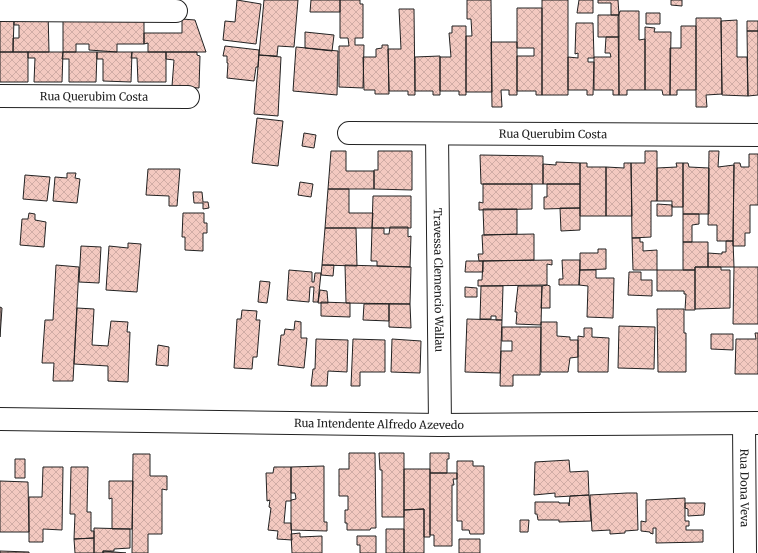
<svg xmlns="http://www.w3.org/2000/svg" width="758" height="553" font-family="Merriweather,serif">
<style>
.building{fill:url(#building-cross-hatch);stroke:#222}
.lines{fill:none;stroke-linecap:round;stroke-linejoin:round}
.street-casing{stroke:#222;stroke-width:24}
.secondary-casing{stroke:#222;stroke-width:24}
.street{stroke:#fff;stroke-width:22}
.secondary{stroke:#fff;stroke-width:22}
.labels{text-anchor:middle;stroke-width:3;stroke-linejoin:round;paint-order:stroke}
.street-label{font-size:11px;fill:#222;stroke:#fff}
</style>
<defs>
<pattern id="building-cross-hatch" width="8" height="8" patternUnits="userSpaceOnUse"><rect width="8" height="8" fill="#f3c9c0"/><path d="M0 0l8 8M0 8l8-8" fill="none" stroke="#d0aca5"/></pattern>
</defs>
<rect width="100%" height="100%" fill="#fff"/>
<path class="building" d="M 237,0 L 261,4 L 256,44 L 223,40 L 225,21 L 235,22 Z
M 264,0 L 298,0 L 294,47 L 278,46 L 277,56 L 259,55 Z
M 311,0 L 340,0 L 340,12 L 310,12 Z
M 340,0 L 360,0 L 360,4 L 363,4 L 363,38 L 355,38 L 355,45 L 364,45 L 363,88 L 339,87 L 339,46 L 349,46 L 348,38 L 340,38 Z
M 467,0 L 491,0 L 492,92 L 466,92 L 466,36 L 472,36 L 471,19 L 467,19 Z
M 542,0 L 568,0 L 568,95 L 542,95 Z
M 579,0 L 593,0 L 593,13 L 577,13 Z
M 598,0 L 618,0 L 619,15 L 611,15 L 611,3 L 598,3 Z
M 671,0 L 682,0 L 682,6 L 671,5 Z
M 517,8 L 542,8 L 542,95 L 536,95 L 536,91 L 517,91 L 517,56 L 534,56 L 534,48 L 517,48 Z
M 399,9 L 414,9 L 415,95 L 408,95 L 408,91 L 389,91 L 388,49 L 401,49 Z
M 0,11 L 14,19 L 13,52 L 0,52 Z
M 14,11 L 48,11 L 49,52 L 13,52 L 13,38 L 19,38 L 19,25 L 14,25 Z
M 620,11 L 639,11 L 639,40 L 645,39 L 645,90 L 627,90 L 627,95 L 619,95 L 618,17 Z
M 646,13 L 660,13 L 660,24 L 646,24 Z
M 63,15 L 144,15 L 144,44 L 117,44 L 117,52 L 89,50 L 89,44 L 76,44 L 76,52 L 63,52 Z
M 598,15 L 619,15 L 619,37 L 598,37 Z
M 696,18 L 721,18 L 722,94 L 706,95 L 707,107 L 696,107 Z
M 182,19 L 195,20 L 206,52 L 148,52 L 148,43 L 144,44 L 144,33 L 182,33 Z
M 737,20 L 737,57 L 747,57 L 748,96 L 722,95 L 721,21 Z
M 747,21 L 758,21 L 758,31 L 747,31 Z
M 576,23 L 593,23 L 594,58 L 588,58 L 588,62 L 594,62 L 593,95 L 587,95 L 587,90 L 568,90 L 568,57 L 578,58 L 578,53 L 575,54 Z
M 452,26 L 466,26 L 466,95 L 459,95 L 459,91 L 440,91 L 440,57 L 451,57 L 449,33 L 452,33 Z
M 681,26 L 696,26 L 696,90 L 677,90 L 677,95 L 670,95 L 670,48 L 681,48 Z
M 645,27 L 655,28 L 654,32 L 671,32 L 670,95 L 663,95 L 662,90 L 645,90 Z
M 747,31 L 758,31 L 758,95 L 748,96 Z
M 305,32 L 334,35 L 332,51 L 305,48 Z
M 606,37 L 619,37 L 619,95 L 613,95 L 613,90 L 594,90 L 594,57 L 611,57 L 610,53 L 605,53 Z
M 491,42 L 517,42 L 517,95 L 509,95 L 509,90 L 501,90 L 502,107 L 492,107 Z
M 382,45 L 388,45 L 389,94 L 375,94 L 375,90 L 364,90 L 363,57 L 376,57 L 376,49 L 382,48 Z
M 225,46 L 259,50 L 258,67 L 256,67 L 254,81 L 227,78 L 228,63 L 227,63 L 227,56 L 223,56 Z
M 296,47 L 338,51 L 337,95 L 293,91 Z
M 0,52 L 28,52 L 28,82 L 0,82 Z
M 28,52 L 63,52 L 62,82 L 34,82 L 35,58 L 28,58 Z
M 63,52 L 97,52 L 96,82 L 69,82 L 69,59 L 62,59 Z
M 97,52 L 132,52 L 131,82 L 103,81 L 103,59 L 97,59 Z
M 132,52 L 166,52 L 166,82 L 138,82 L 137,58 L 131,58 Z
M 166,52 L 197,52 L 197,55 L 200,56 L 199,88 L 172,86 L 174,60 L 166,59 Z
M 259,55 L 281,57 L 278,116 L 254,114 Z
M 415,57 L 440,56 L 440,95 L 433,95 L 433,91 L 415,91 Z
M 257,118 L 283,121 L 278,166 L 252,163 Z
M 304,133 L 316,135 L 314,148 L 302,146 Z
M 331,151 L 346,151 L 346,171 L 374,171 L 374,189 L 328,189 Z
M 378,151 L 412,151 L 412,190 L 374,189 L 374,170 L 378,170 Z
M 645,151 L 657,151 L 657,201 L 651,201 L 651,237 L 632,238 L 631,163 L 645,163 Z
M 709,151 L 719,151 L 718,167 L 734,165 L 733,241 L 717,241 L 717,225 L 708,225 Z
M 749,154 L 758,154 L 758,205 L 750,205 L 750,233 L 745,233 L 745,246 L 733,246 L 734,163 L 740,163 L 741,167 L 749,167 Z
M 480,155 L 543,156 L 543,184 L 481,184 Z
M 556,162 L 580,163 L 580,184 L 543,184 L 543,164 L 556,165 Z
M 580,163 L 587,163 L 587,167 L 606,167 L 606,216 L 580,216 Z
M 624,163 L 631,163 L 632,216 L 606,216 L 606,167 L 624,168 Z
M 676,163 L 683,163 L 683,207 L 672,207 L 672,201 L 657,201 L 657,168 L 677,167 Z
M 683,163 L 688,163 L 689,167 L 709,168 L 709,214 L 683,214 Z
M 148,169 L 180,169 L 177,206 L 169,206 L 169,196 L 146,195 Z
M 67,173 L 76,173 L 75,178 L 80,179 L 77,203 L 53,201 L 55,177 L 67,178 Z
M 25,175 L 50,177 L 47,201 L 23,199 Z
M 300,182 L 313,184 L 311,197 L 298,195 Z
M 483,184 L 532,184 L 532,209 L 479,210 L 479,202 L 483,203 Z
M 547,184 L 580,184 L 580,208 L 544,209 L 544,197 L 547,197 Z
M 328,189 L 349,189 L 349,213 L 373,213 L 372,228 L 325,228 Z
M 193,192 L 202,192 L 203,202 L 208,202 L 209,208 L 203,209 L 203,203 L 194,203 Z
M 373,196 L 411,196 L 411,228 L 372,228 Z
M 657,204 L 672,205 L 672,216 L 657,216 Z
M 560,208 L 580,208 L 580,230 L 561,231 Z
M 483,209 L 517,209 L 517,234 L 484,235 Z
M 29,213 L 35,214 L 35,220 L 46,222 L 44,247 L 20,245 L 22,219 L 28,219 Z
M 183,213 L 204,213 L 204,223 L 207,223 L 207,233 L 203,233 L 203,251 L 185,250 L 185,237 L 182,237 Z
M 683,214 L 699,214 L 699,224 L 692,225 L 692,242 L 683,242 Z
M 390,227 L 408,227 L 408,237 L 411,236 L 410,267 L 377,266 L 377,261 L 371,261 L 372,228 L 384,228 L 384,234 L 389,234 Z
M 325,228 L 356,228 L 357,266 L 322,265 Z
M 534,234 L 534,260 L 479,261 L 478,254 L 483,254 L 482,235 Z
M 632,238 L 640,238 L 640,242 L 643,242 L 643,251 L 657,250 L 657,270 L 633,270 Z
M 726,241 L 733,241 L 734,267 L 708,267 L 708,253 L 722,254 L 722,252 L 726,252 Z
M 683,242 L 708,242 L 708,267 L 695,267 L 695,270 L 683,270 Z
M 128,243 L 141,244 L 137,292 L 106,290 L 109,246 L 128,248 Z
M 81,246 L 101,247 L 99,283 L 79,282 Z
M 598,249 L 606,249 L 606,269 L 580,270 L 580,253 L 598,253 Z
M 552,260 L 552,265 L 547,264 L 547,285 L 478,286 L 478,280 L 482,280 L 483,261 Z
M 562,260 L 580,260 L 579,285 L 559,285 L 559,279 L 563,279 Z
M 466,261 L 483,261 L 483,272 L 465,272 Z
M 56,265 L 79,267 L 73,381 L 53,381 L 54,363 L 42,363 L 45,320 L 53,320 Z
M 322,265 L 334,265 L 333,276 L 321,275 Z
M 345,265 L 411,267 L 410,304 L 346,303 Z
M 695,267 L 721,267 L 721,270 L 730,270 L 730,308 L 695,309 Z
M 734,267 L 758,267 L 758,324 L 733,324 Z
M 289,270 L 312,272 L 312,282 L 314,282 L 315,273 L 321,273 L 318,302 L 313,302 L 314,287 L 310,287 L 309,302 L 287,300 Z
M 580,270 L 596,270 L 596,278 L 614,278 L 613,318 L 587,317 L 588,286 L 579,285 Z
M 657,270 L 695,270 L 695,310 L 685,310 L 686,294 L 684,294 L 684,291 L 657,291 Z
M 629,272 L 641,272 L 641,280 L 652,280 L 652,296 L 628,295 Z
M 260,281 L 270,282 L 267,303 L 258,302 Z
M 547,285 L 550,286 L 550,308 L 541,308 L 542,286 Z
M 481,286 L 503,286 L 502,320 L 496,320 L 496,316 L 491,316 L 491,319 L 480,319 Z
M 518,286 L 542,286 L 541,325 L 516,324 L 517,312 L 515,312 Z
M 465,287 L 477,288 L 477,297 L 465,297 Z
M 320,290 L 327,291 L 328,303 L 318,303 Z
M 321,302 L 350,303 L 350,317 L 321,316 Z
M 364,304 L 389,304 L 389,321 L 363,320 Z
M 389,304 L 410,304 L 411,328 L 389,327 Z
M 0,307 L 2,308 L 0,337 Z
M 77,308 L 94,309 L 92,345 L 108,346 L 111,321 L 128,322 L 127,332 L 130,332 L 128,382 L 108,381 L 108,366 L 74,364 Z
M 657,309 L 684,309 L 684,333 L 686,333 L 686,372 L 658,372 Z
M 242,310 L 257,311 L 256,320 L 260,320 L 257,357 L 253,357 L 252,369 L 234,368 L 237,319 L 241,319 Z
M 467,319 L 502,320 L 500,373 L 465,372 Z
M 295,321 L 301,322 L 301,338 L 307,338 L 304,368 L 278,365 L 281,335 L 284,335 L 285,329 L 294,330 Z
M 541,322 L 557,322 L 557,336 L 570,337 L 570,340 L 578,340 L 578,357 L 570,358 L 568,372 L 541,372 Z
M 619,326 L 655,327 L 654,369 L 618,368 Z
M 502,327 L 541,327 L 540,375 L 513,375 L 513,386 L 500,386 L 501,351 L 512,351 L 512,341 L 502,341 Z
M 584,328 L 592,328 L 592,337 L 609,338 L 608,372 L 578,372 L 578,336 L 584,337 Z
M 755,333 L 758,333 L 758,374 L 735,374 L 736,339 L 756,339 Z
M 711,334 L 733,334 L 733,350 L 711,349 Z
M 316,339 L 348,340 L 347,372 L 328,371 L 327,386 L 311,386 L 313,369 L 315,369 Z
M 353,339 L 385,340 L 385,372 L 360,372 L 360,386 L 351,386 Z
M 392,339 L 421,341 L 420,373 L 391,372 Z
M 158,345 L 169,347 L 168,366 L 156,365 Z
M 349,453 L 375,453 L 376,528 L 371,528 L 370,530 L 347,530 L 347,523 L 345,523 L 345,510 L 348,510 L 348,496 L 339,496 L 339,469 L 349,469 Z
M 379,453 L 404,453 L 404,517 L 382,517 L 382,470 L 380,470 Z
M 430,453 L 449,453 L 449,459 L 447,459 L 447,473 L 430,473 Z
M 133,454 L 150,454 L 150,476 L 167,476 L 167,490 L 162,489 L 162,534 L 148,534 L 148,553 L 132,553 Z
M 15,459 L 25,459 L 25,478 L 15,478 Z
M 569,460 L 570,472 L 588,471 L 589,495 L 555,497 L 555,493 L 534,495 L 535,462 Z
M 457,461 L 473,461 L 473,466 L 484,466 L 484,534 L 470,534 L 469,530 L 462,530 L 462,521 L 457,521 Z
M 324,466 L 324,522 L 327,522 L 327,531 L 291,530 L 291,500 L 296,499 L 295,493 L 291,493 L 291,467 Z
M 43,467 L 63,467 L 62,530 L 43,529 L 43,542 L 29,542 L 29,497 L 42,497 Z
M 71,467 L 88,467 L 87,512 L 91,512 L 91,531 L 94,531 L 94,538 L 74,539 L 75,514 L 70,514 Z
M 274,467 L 291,467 L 291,501 L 286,501 L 284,523 L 291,523 L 292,540 L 277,539 L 278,531 L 268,530 L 271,508 L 269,507 L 270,500 L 267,501 L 266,473 L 273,473 Z
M 404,469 L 430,469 L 430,537 L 424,537 L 424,509 L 404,510 Z
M 430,473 L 457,473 L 457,479 L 453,479 L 454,485 L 452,485 L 452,546 L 434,546 L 434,535 L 430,535 Z
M 0,481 L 28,482 L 29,532 L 0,532 Z
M 109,481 L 133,481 L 132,529 L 112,529 L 112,498 L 109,499 Z
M 627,493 L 637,493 L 638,530 L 625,531 L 625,533 L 610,534 L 610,530 L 592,531 L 590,495 Z
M 589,495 L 591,521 L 559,522 L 559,520 L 538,520 L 537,514 L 535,514 L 535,502 L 559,502 L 559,503 L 569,503 L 569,506 L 570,496 Z
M 685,498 L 685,521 L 689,521 L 689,526 L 686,526 L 686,530 L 703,530 L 703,542 L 656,543 L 656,528 L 653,528 L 653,534 L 650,533 L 650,532 L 641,531 L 641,521 L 646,522 L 646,500 Z
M 685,503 L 705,503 L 704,515 L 688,516 L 688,509 L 685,508 Z
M 424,509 L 424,553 L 404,553 L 404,510 Z
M 520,520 L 529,520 L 528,532 L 520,532 Z
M 94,528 L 130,529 L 130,548 L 114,549 L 114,551 L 103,551 L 103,553 L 94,553 Z
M 386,529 L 404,529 L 404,553 L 386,553 Z
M 300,533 L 300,537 L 322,536 L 322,553 L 292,553 L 291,534 Z
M 357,536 L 376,536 L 376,553 L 360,553 L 360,545 L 357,545 Z
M 94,538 L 94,553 L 75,553 L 74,539 Z
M 459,539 L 480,539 L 480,553 L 459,553 Z
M 0,551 L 29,552 L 29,553 L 0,553 Z
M 103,551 L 126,553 L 103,553 Z"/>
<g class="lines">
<g class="street-casing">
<g id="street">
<path d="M 0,10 L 176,11"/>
<path id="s1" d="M 0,96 L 188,97"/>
<path id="s2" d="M 349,133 L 758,135"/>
<path id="s3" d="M 437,134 L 440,425"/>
<path id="s4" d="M 744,424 L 745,553"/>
</g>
</g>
<g class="secondary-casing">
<g id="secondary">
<path id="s5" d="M 0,419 L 440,425 L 758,423"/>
</g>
</g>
<use href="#street" class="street"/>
<use href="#secondary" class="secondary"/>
</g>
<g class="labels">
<g class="street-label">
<text dy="4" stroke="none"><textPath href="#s1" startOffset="94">Rua Querubim Costa</textPath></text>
<text dy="4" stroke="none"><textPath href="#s2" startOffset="204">Rua Querubim Costa</textPath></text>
<text dy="4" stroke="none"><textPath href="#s3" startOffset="146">Travessa Clemencio Wallau</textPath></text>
<text dy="4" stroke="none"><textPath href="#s5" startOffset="379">Rua Intendente Alfredo Azevedo</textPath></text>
<text dy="4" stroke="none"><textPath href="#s4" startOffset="64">Rua Dona Veva</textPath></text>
</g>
</g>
</svg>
